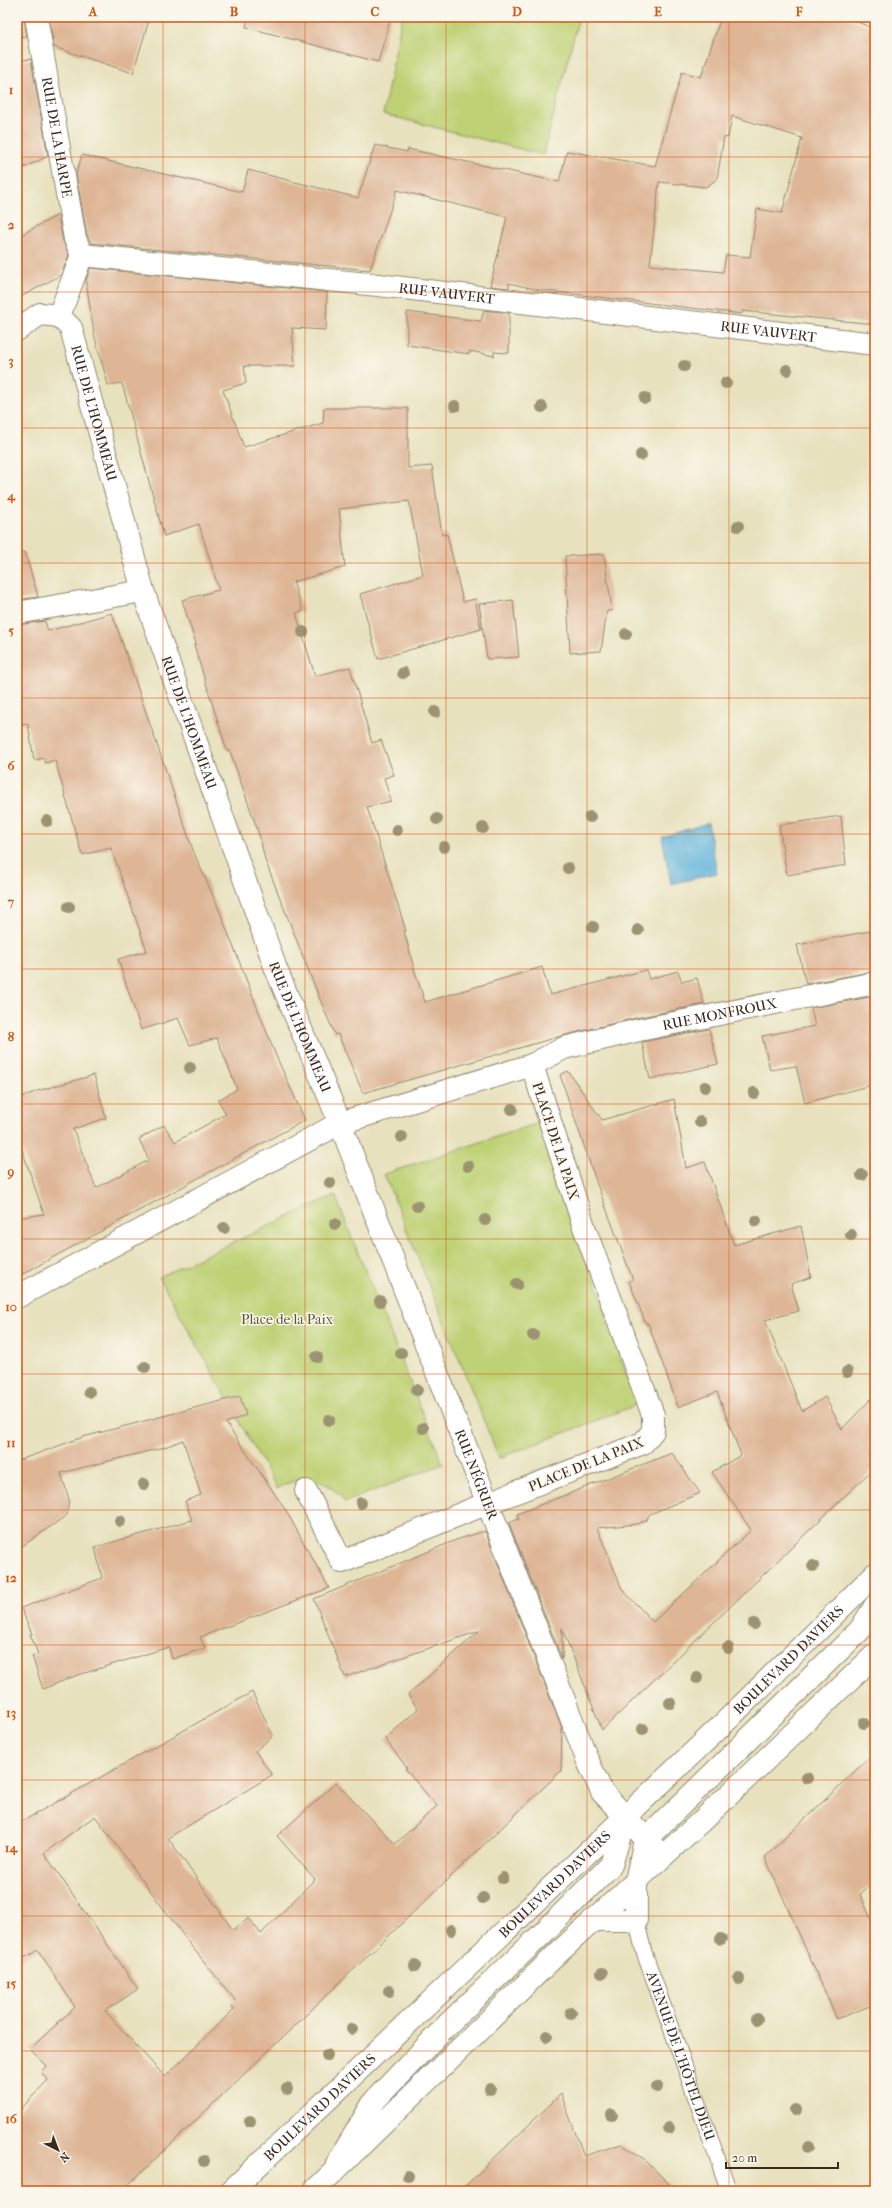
<svg xmlns="http://www.w3.org/2000/svg" width="892" height="2208" font-family="'IM FELL French Canon',serif">
<style>
.green{fill:#bed174;stroke:#7c7e49}
.water{fill:#5eb2da;stroke:#4c6e7c}
.building{fill:#deb696;fill-rule:evenodd}
.lines{fill:none;stroke-linecap:round;stroke-linejoin:round}
.lane-casing{stroke:#92866e;stroke-width:17}
.street-casing{stroke:#92866e;stroke-width:24}
.secondary-casing{stroke:#92866e;stroke-width:24}
.lane{stroke:#fff;stroke-width:15}
.street{stroke:#fff;stroke-width:22}
.secondary{stroke:#fff;stroke-width:22}
.tree{fill:#9b9372}
.grid{fill:none;stroke:#d7540e;stroke-width:1;stroke-opacity:0.55}
.labels{text-anchor:middle;stroke-width:3;stroke-linejoin:round;paint-order:stroke}
.street-label{font-size:14px;fill:#3b2a1e;stroke:#fbf7ec}
.park-label{font-size:14px;fill:#5c5434;stroke:#fbf7ec}
.neatline{fill:none;stroke:#d7540e;stroke-width:1.5}
.grid-label{font-size:13px;text-anchor:middle;font-weight:bold;fill:#d7540e}
</style>
<rect width="100%" height="100%" fill="#fbf7ec"/>
<filter id="ink" filterUnits="userSpaceOnUse"><feTurbulence type="fractalNoise" baseFrequency=".025" numOctaves="2"/><feDisplacementMap in="SourceGraphic" scale="8" xChannelSelector="R" yChannelSelector="G"/><feConvolveMatrix kernelMatrix="1 2 1 2 8 2 1 2 1" color-interpolation-filters="sRGB"/></filter>
<filter id="wash" filterUnits="userSpaceOnUse"><feTurbulence type="fractalNoise" baseFrequency=".012" numOctaves="4" result="noise"/><feDisplacementMap in="SourceGraphic" scale="16" xChannelSelector="R" yChannelSelector="G"/><feGaussianBlur stdDeviation="0.9" result="paint"/><feColorMatrix in="noise" values="0 0 0 0 0 0 0 0 0 0 0 0 0 0 0 0 0 1.4 0 .05"/><feComposite in="paint" operator="in"/></filter>
<g filter="url(#wash)">
<rect width="100%" height="100%" fill="#e8e1be"/>
<path class="green" d="M 402,17 L 579,17 L 543,155 L 383,114 Z
M 544,1121 L 636,1405 L 499,1458 L 384,1174 Z
M 335,1195 L 443,1464 L 345,1502 C 326,1477 305,1472 277,1489 L 159,1277 Z"/>
<path class="water" d="M 708,823 L 717,873 L 671,884 L 662,837 Z"/>
<g id="blocks">
<path class="building" d="M 17,17 L 24,17 L 27,38 L 17,35 Z
M 49,17 L 150,17 L 133,73 L 54,47 Z
M 248,17 L 391,17 L 378,62 L 246,27 Z
M 721,17 L 845,17 L 875,29 L 875,324 L 742,311 L 742,314 L 539,290 L 509,283 L 509,288 L 490,286 L 507,217 L 397,190 L 370,270 L 91,243 L 87,235 L 76,174 L 82,155 L 242,192 L 248,170 L 358,198 L 375,145 L 407,152 L 408,149 L 559,182 L 567,151 L 655,166 L 682,72 L 701,77 ZM 732,116 L 802,138 L 782,213 L 757,209 L 750,257 L 726,255 L 723,272 L 650,265 L 659,182 L 706,187 L 717,179 L 724,137 L 728,138 Z
M 31,59 L 48,156 L 17,171 L 17,61 Z
M 58,215 L 63,241 L 69,255 L 61,275 L 17,299 L 17,237 Z
M 90,268 L 327,292 L 326,330 L 292,328 L 295,366 L 244,366 L 246,383 L 223,390 L 244,447 L 323,423 L 324,408 L 408,408 L 408,468 L 432,466 L 442,535 L 447,534 L 463,602 L 475,599 L 481,629 L 378,659 L 360,594 L 423,575 L 409,501 L 339,509 L 345,567 L 293,582 L 303,611 L 296,613 L 315,676 L 350,667 L 372,743 L 381,740 L 394,775 L 384,778 L 391,801 L 367,807 L 406,931 L 404,931 L 415,972 L 425,1002 L 542,967 L 550,995 L 646,970 L 649,979 L 678,971 L 682,982 L 697,978 L 704,1004 L 636,1018 L 561,1036 L 363,1093 L 338,1034 L 335,1035 L 321,1002 L 265,860 L 260,837 L 230,751 L 227,751 L 194,645 L 196,644 L 182,600 L 219,590 L 199,524 L 164,536 L 122,383 L 108,385 L 94,334 L 86,281 Z
M 484,310 L 509,313 L 509,353 L 494,352 L 494,356 L 470,351 L 469,354 L 407,345 L 407,312 L 481,321 Z
M 25,552 L 38,597 L 17,600 L 17,553 Z
M 604,554 L 612,611 L 607,611 L 601,651 L 570,653 L 565,556 Z
M 513,600 L 519,657 L 487,659 L 479,604 Z
M 112,613 L 194,853 L 218,907 L 276,1056 L 305,1120 L 17,1277 L 17,1218 L 44,1214 L 17,1135 L 17,1099 L 37,1091 L 94,1075 L 106,1118 L 73,1129 L 96,1188 L 149,1160 L 139,1139 L 164,1125 L 175,1142 L 226,1114 L 218,1100 L 237,1089 L 217,1038 L 190,1045 L 178,1018 L 141,1030 L 118,959 L 147,951 L 111,848 L 82,855 L 55,760 L 45,763 L 44,758 L 34,760 L 28,724 L 17,725 L 17,625 L 45,621 L 48,631 Z
M 841,816 L 846,865 L 787,875 L 779,825 Z
M 875,930 L 875,971 L 806,984 L 797,945 Z
M 875,996 L 875,1084 L 805,1103 L 796,1066 L 770,1070 L 762,1036 L 815,1026 L 811,1008 Z
M 709,1029 L 718,1064 L 650,1079 L 642,1042 Z
M 568,1071 L 602,1120 L 674,1099 L 686,1168 L 705,1162 L 734,1245 L 801,1226 L 811,1277 L 791,1284 L 799,1311 L 765,1320 L 802,1411 L 825,1397 L 842,1429 L 875,1395 L 875,1467 L 602,1730 L 562,1628 L 562,1659 L 509,1523 L 519,1519 L 517,1514 L 672,1453 L 700,1493 L 650,1514 L 646,1520 L 637,1524 L 597,1528 L 622,1589 L 653,1622 L 751,1530 L 712,1472 L 741,1455 L 717,1392 L 678,1407 L 648,1323 L 646,1324 L 629,1281 L 633,1280 L 597,1184 L 560,1075 Z
M 240,1396 L 246,1415 L 226,1423 L 285,1509 L 329,1588 L 200,1637 L 205,1648 L 172,1659 L 169,1647 L 75,1676 L 43,1689 L 32,1656 L 38,1654 L 30,1634 L 32,1634 L 21,1608 L 102,1578 L 95,1547 L 192,1520 L 185,1501 L 201,1495 L 183,1440 L 165,1447 L 61,1473 L 69,1499 L 67,1515 L 17,1550 L 17,1461 L 83,1437 Z
M 485,1531 L 562,1728 L 561,1771 L 122,2191 L 17,2191 L 17,2113 L 48,2080 L 41,2072 L 46,2066 L 30,2049 L 75,2007 L 38,1950 L 17,1962 L 17,1813 L 23,1821 L 252,1692 L 273,1736 L 255,1751 L 272,1775 L 168,1838 L 233,1930 L 249,1918 L 261,1934 L 315,1879 L 277,1836 L 336,1783 L 395,1844 L 437,1806 L 405,1769 L 407,1768 L 385,1739 L 418,1709 L 408,1695 L 479,1631 L 345,1677 L 314,1599 L 456,1540 ZM 95,1816 L 189,1943 L 235,2000 L 231,2004 L 234,2009 L 165,2077 L 105,2011 L 138,1989 L 44,1853 Z
M 875,1752 L 875,1881 L 860,1894 L 875,1928 L 875,2004 L 837,2019 L 765,1857 Z
M 561,2094 L 584,2156 L 621,2144 L 644,2159 L 676,2191 L 460,2191 Z"/>
</g>
</g>
<g filter="url(#ink)">
<use href="#blocks" fill-opacity="0" stroke="#92866e" stroke-width="1"/>
<g class="lines">
<g class="lane-casing">
<g id="lane">
<path id="s1" d="M 636,1920 L 644,1952 L 729,2191"/>
</g>
</g>
<g class="street-casing">
<g id="street">
<path id="s2" d="M 36,17 L 75,239 L 82,255"/>
<path id="s3" d="M 59,316 L 71,328 L 143,591 L 276,969 L 340,1123 L 587,1759 L 602,1792 L 662,1856"/>
<path id="s4" d="M 59,316 L 82,255 L 378,285 L 875,344"/>
<path d="M 17,330 L 40,314 L 59,316"/>
<path d="M 17,613 L 143,591"/>
<path id="s5" d="M 17,1297 L 340,1123 L 532,1065 L 564,1048 L 639,1030 L 875,983"/>
<path d="M 306,1491 L 342,1562 L 488,1503 L 643,1443 L 653,1431 L 653,1415 L 584,1227 L 532,1065"/>
<path d="M 593,1920 L 636,1920 L 636,1881 L 645,1840 L 860,1630 L 875,1606"/>
<path d="M 337,2164 L 375,2100 L 447,2025 L 543,1933 L 611,1865 L 625,1818"/>
</g>
</g>
<g class="secondary-casing">
<g id="secondary">
<path id="s6" d="M 231,2191 L 720,1727 L 875,1574"/>
<path d="M 314,2191 L 557,1954 L 710,1813 L 875,1655"/>
</g>
</g>
<use href="#lane" class="lane"/>
<use href="#street" class="street"/>
<use href="#secondary" class="secondary"/>
</g>
<g class="tree">
<circle cx="684" cy="366" r="6"/>
<circle cx="787" cy="370" r="6"/>
<circle cx="726" cy="383" r="6"/>
<circle cx="645" cy="398" r="6"/>
<circle cx="455" cy="406" r="6"/>
<circle cx="542" cy="407" r="6"/>
<circle cx="641" cy="455" r="6"/>
<circle cx="738" cy="526" r="6"/>
<circle cx="303" cy="632" r="6"/>
<circle cx="626" cy="634" r="6"/>
<circle cx="403" cy="673" r="6"/>
<circle cx="435" cy="712" r="6"/>
<circle cx="590" cy="817" r="6"/>
<circle cx="437" cy="819" r="6"/>
<circle cx="47" cy="821" r="6"/>
<circle cx="483" cy="828" r="6"/>
<circle cx="397" cy="830" r="6"/>
<circle cx="444" cy="847" r="6"/>
<circle cx="568" cy="868" r="6"/>
<circle cx="69" cy="907" r="6"/>
<circle cx="593" cy="927" r="6"/>
<circle cx="638" cy="930" r="6"/>
<circle cx="190" cy="1068" r="6"/>
<circle cx="705" cy="1087" r="6"/>
<circle cx="754" cy="1093" r="6"/>
<circle cx="512" cy="1109" r="6"/>
<circle cx="700" cy="1122" r="6"/>
<circle cx="402" cy="1137" r="6"/>
<circle cx="468" cy="1166" r="6"/>
<circle cx="862" cy="1175" r="6"/>
<circle cx="330" cy="1183" r="6"/>
<circle cx="417" cy="1206" r="6"/>
<circle cx="485" cy="1220" r="6"/>
<circle cx="756" cy="1221" r="6"/>
<circle cx="335" cy="1224" r="6"/>
<circle cx="224" cy="1228" r="6"/>
<circle cx="851" cy="1235" r="6"/>
<circle cx="517" cy="1284" r="6"/>
<circle cx="380" cy="1301" r="6"/>
<circle cx="533" cy="1335" r="6"/>
<circle cx="401" cy="1353" r="6"/>
<circle cx="317" cy="1357" r="6"/>
<circle cx="145" cy="1367" r="6"/>
<circle cx="847" cy="1372" r="6"/>
<circle cx="417" cy="1390" r="6"/>
<circle cx="89" cy="1392" r="6"/>
<circle cx="329" cy="1420" r="6"/>
<circle cx="423" cy="1428" r="6"/>
<circle cx="144" cy="1484" r="6"/>
<circle cx="361" cy="1503" r="6"/>
<circle cx="120" cy="1521" r="6"/>
<circle cx="813" cy="1566" r="6"/>
<circle cx="754" cy="1624" r="6"/>
<circle cx="728" cy="1648" r="6"/>
<circle cx="697" cy="1678" r="6"/>
<circle cx="670" cy="1703" r="6"/>
<circle cx="864" cy="1723" r="6"/>
<circle cx="643" cy="1729" r="6"/>
<circle cx="807" cy="1778" r="6"/>
<circle cx="503" cy="1878" r="6"/>
<circle cx="483" cy="1898" r="6"/>
<circle cx="451" cy="1930" r="6"/>
<circle cx="721" cy="1939" r="6"/>
<circle cx="415" cy="1966" r="6"/>
<circle cx="602" cy="1973" r="6"/>
<circle cx="739" cy="1979" r="6"/>
<circle cx="389" cy="1991" r="6"/>
<circle cx="571" cy="2013" r="6"/>
<circle cx="757" cy="2019" r="6"/>
<circle cx="352" cy="2029" r="6"/>
<circle cx="547" cy="2036" r="6"/>
<circle cx="327" cy="2055" r="6"/>
<circle cx="657" cy="2087" r="6"/>
<circle cx="287" cy="2089" r="6"/>
<circle cx="490" cy="2089" r="6"/>
<circle cx="795" cy="2110" r="6"/>
<circle cx="612" cy="2115" r="6"/>
<circle cx="250" cy="2121" r="6"/>
<circle cx="669" cy="2128" r="6"/>
<circle cx="808" cy="2148" r="6"/>
<circle cx="204" cy="2161" r="6"/>
<circle cx="408" cy="2176" r="6"/>
</g>
</g>
<path class="grid" d="M 163,17 L 163,2191M 305,17 L 305,2191M 446,17 L 446,2191M 587,17 L 587,2191M 729,17 L 729,2191M 17,157 L 875,157M 17,292 L 875,292M 17,428 L 875,428M 17,563 L 875,563M 17,698 L 875,698M 17,834 L 875,834M 17,969 L 875,969M 17,1104 L 875,1104M 17,1239 L 875,1239M 17,1374 L 875,1374M 17,1510 L 875,1510M 17,1645 L 875,1645M 17,1780 L 875,1780M 17,1916 L 875,1916M 17,2051 L 875,2051"/>
<g class="labels">
<g class="street-label">
<text dy="5" stroke="none"><textPath href="#s2" startOffset="122">RUE DE LA HARPE</textPath></text>
<text dy="5" stroke="none"><textPath href="#s4" startOffset="432">RUE VAUVERT</textPath></text>
<text dy="5" stroke="none"><textPath href="#s4" startOffset="756">RUE VAUVERT</textPath></text>
<text dy="5" stroke="none"><textPath href="#s3" startOffset="105">RUE DE L'HOMMEAU</textPath></text>
<text dy="5" stroke="none"><textPath href="#s3" startOffset="429">RUE DE L'HOMMEAU</textPath></text>
<text dy="5" stroke="none"><textPath href="#s5" startOffset="763">RUE MONFROUX</textPath></text>
<text dy="5" stroke="none"><textPath href="#s3" startOffset="753">RUE DE L'HOMMEAU</textPath></text>
<text transform="translate(556 1141) rotate(72)" y="5">PLACE DE LA PAIX</text>
<text transform="translate(586 1464) rotate(-22)" y="5">PLACE DE LA PAIX</text>
<text dy="5" stroke="none"><textPath href="#s3" startOffset="1234">RUE NÉGRIER</textPath></text>
<text dy="5" stroke="none"><textPath href="#s6" startOffset="770">BOULEVARD DAVIERS</textPath></text>
<text dy="5" stroke="none"><textPath href="#s6" startOffset="446">BOULEVARD DAVIERS</textPath></text>
<text dy="5" stroke="none"><textPath href="#s1" startOffset="143">AVENUE DE L'HÔTEL DIEU</textPath></text>
<text dy="5" stroke="none"><textPath href="#s6" startOffset="122">BOULEVARD DAVIERS</textPath></text>
</g>
<g class="park-label">
<text x="287" y="1324">Place de la Paix</text>
</g>
</g>
<rect width="892" height="2208" fill="none" stroke="#fbf7ec" stroke-width="44"/>
<g transform="translate(58 2150) rotate(138)" stroke="#fbf7ec" stroke-width="3" paint-order="stroke">
<path d="M0-3L7 15L0 10L-7 15Z" fill="#3b2a1e"/>
<text y="-6" font-size="11" font-weight="bold" text-anchor="middle" fill="#3b2a1e">N</text>
</g>
<path d="M726 2162v6h112v-6" fill="none" stroke="#3b2a1e" stroke-width="2"/>
<text x="732" y="2162" font-size="12" fill="#3b2a1e" stroke="#fbf7ec" stroke-width="3" paint-order="stroke">20 m</text>
<rect x="22" y="22" width="848" height="2164" class="neatline"/>
<g class="grid-label">
<text x="93" y="16">A</text>
<text x="234" y="16">B</text>
<text x="375" y="16">C</text>
<text x="517" y="16">D</text>
<text x="658" y="16">E</text>
<text x="799" y="16">F</text>
<text x="11" y="94">1</text>
<text x="11" y="229">2</text>
<text x="11" y="365">3</text>
<text x="11" y="500">4</text>
<text x="11" y="635">5</text>
<text x="11" y="770">6</text>
<text x="11" y="906">7</text>
<text x="11" y="1041">8</text>
<text x="11" y="1176">9</text>
<text x="11" y="1311">10</text>
<text x="11" y="1447">11</text>
<text x="11" y="1582">12</text>
<text x="11" y="1717">13</text>
<text x="11" y="1852">14</text>
<text x="11" y="1988">15</text>
<text x="11" y="2123">16</text>
</g>
</svg>
